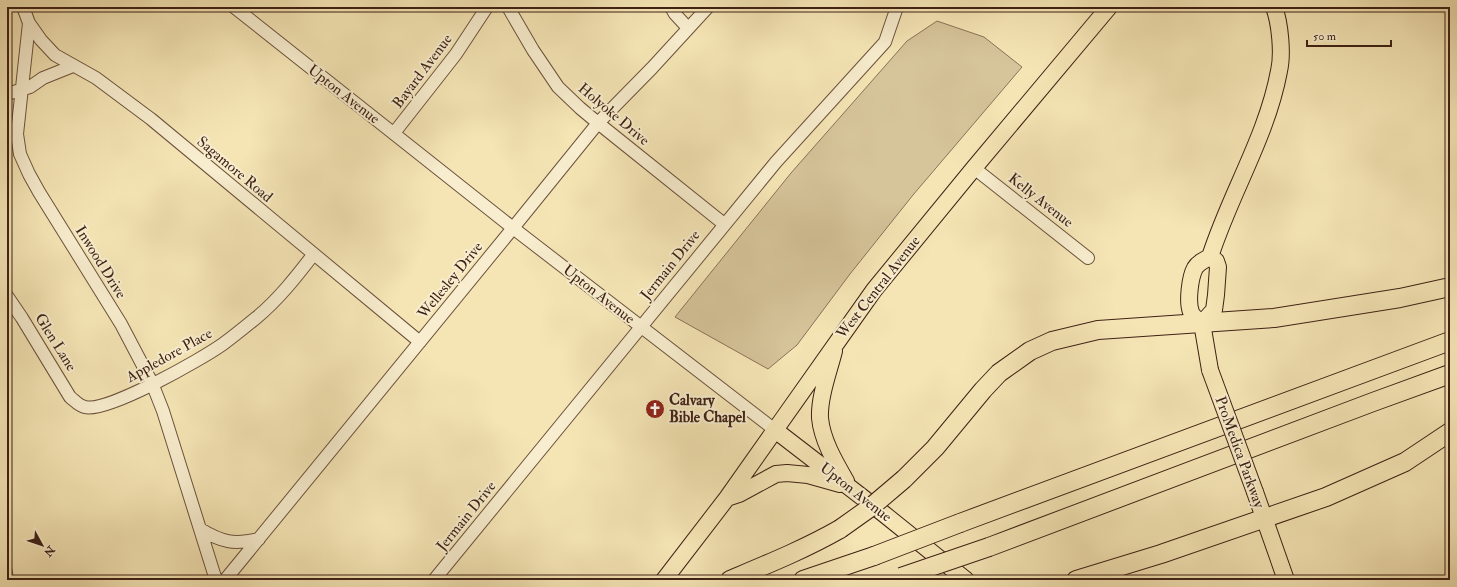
<svg xmlns="http://www.w3.org/2000/svg" width="1457" height="587" font-family="'IM FELL Double Pica',serif">
<style>
.green{fill:#d6c49a;stroke:#8a7258}
.lines{fill:none;stroke-linecap:round;stroke-linejoin:round}
.minor-casing{stroke:#6c523d;stroke-width:14}
.major-casing{stroke:#3e2115;stroke-width:18}
.highway-casing{stroke:#3e2115;stroke-width:20}
.minor{stroke:#f8eecf;stroke-width:12}
.major{stroke:#f5e5b5;stroke-width:16}
.highway{stroke:#f5e5b5;stroke-width:18}
.major-bridge-casing{stroke:#3e2115;stroke-width:18;stroke-linecap:butt}
.highway-bridge-casing{stroke:#3e2115;stroke-width:20;stroke-linecap:butt}
.major-bridge{stroke:#f5e5b5;stroke-width:16}
.highway-bridge{stroke:#f5e5b5;stroke-width:18}
.labels{text-anchor:middle;stroke-width:4;stroke-linejoin:round;paint-order:stroke}
.street-label{font-size:15px;fill:#3e2115;stroke:#f8eecf}
.poi-label{font-size:15px;font-weight:bold;fill:#3e2115;stroke:#f8eecf;text-anchor:start}
</style>
<rect width="100%" height="100%" fill="#f5e5b5"/>
<filter id="stains"><feTurbulence type="fractalNoise" baseFrequency=".005" numOctaves="4"/><feColorMatrix values="0 0 0 0 .2 0 0 0 0 .09 0 0 0 0 .02 0 0 0 .5 -.17"/></filter>
<radialGradient id="worn" r=".72"><stop offset=".6" stop-color="#630" stop-opacity="0"/><stop offset="1" stop-color="#630" stop-opacity=".3"/></radialGradient>
<path class="green" d="M 937,21 L 984,37 L 1022,67 L 913,195 L 850,274 L 797,345 L 768,369 L 675,317 L 791,173 L 907,41 Z
M 7,544 L 14,580 L 7,580 Z"/>
<g class="lines">
<g class="minor-casing">
<path id="minor" d="M 23,7 L 29,23 L 17,134 L 20,154 L 29,174 L 39,192 L 121,324 L 152,383 L 163,411 L 215,577 L 218,580
M 234,7 L 513,228 L 775,430
M 508,7 L 533,50 L 558,87 L 580,108 L 598,123 L 724,224
M 671,7 L 675,14 L 688,28
M 29,23 L 41,40 L 55,55 L 96,78 L 151,119 L 420,342
M 7,94 L 30,87 L 43,78 L 73,66
M 394,133 L 456,54 L 487,7
M 974,168 L 1088,258
M 7,296 L 22,318 L 70,397 C 75,401 79,406 85,407 C 107,413 202,359 223,344 C 234,336 245,327 256,318 C 278,300 296,277 313,255
M 200,529 C 222,542 233,545 259,539
M 225,580 L 513,228 L 598,123 L 652,68 L 708,7
M 434,580 L 776,162 L 885,42 L 897,7"/>
</g>
<g class="major-casing">
<path id="major" d="M 1202,323 L 1214,310 L 1216,295 L 1218,267 L 1216,261 L 1210,257
M 834,351 C 829,371 819,397 820,418 C 822,440 835,462 846,481
M 1210,370 L 1202,323 C 1198,320 1192,316 1191,312 C 1187,302 1190,277 1195,268 C 1198,263 1204,260 1210,257 C 1230,194 1267,136 1279,71 C 1283,54 1280,23 1274,7
M 775,430 L 884,514 L 966,580
M 1255,492 L 1286,580
M 727,498 L 739,494 L 776,474 L 787,473 L 808,475 L 840,484
M 664,580 L 727,498 L 874,290 L 974,168 L 1109,7"/>
</g>
<g class="highway-casing">
<path id="highway" d="M 904,479 L 935,448 L 983,390 L 999,373 L 1030,351 L 1052,341 L 1098,330 L 1274,318 L 1400,298 L 1450,287
M 960,523 L 1450,341
M 989,547 L 1373,402 L 1450,374
M 730,580 C 768,564 805,549 840,529
M 803,580 L 874,556
M 1076,580 L 1161,554 L 1326,497 L 1405,462 L 1450,432"/>
</g>
<use href="#minor" class="minor"/>
<use href="#major" class="major"/>
<use href="#highway" class="highway"/>
<g class="major-bridge-casing">
<path id="major-bridge" d="M 1210,370 L 1255,492"/>
</g>
<g class="highway-bridge-casing">
<path id="highway-bridge" d="M 840,529 L 871,507 L 904,479
M 874,556 L 960,523
M 901,577 L 989,547"/>
</g>
<use href="#major-bridge" class="major-bridge"/>
<use href="#highway-bridge" class="highway-bridge"/>
</g>
<defs>
<g id="church-disc" transform="scale(1)"><circle r="9.5" fill="#8f2418" stroke="#f8eecf"/><path d="M-1.2-6h2.4v3.5h3.3v2.4h-3.3V6h-2.4V-.1h-3.3v-2.4h3.3Z" fill="#fff"/></g>
</defs>
<g fill-rule="evenodd">
<use href="#church-disc" x="655" y="409"/>
</g>
<g class="labels">
<g class="street-label">
<text transform="translate(422 71) rotate(-53)" y="5">Bayard Avenue</text>
<text transform="translate(344 94) rotate(38)" y="5">Upton Avenue</text>
<text transform="translate(614 114) rotate(40)" y="5">Holyoke Drive</text>
<text transform="translate(235 169) rotate(40)" y="5">Sagamore Road</text>
<text transform="translate(1041 200) rotate(38)" y="5">Kelly Avenue</text>
<text transform="translate(101 262) rotate(58)" y="5">Inwood Drive</text>
<text transform="translate(670 265) rotate(-51)" y="5">Jermain Drive</text>
<text transform="translate(450 280) rotate(-51)" y="5">Wellesley Drive</text>
<text transform="translate(878 287) rotate(-52)" y="5">West Central Avenue</text>
<text transform="translate(599 294) rotate(38)" y="5">Upton Avenue</text>
<text transform="translate(56 342) rotate(58)" y="5">Glen Lane</text>
<text transform="translate(169 355) rotate(-29)" y="5">Appledore Place</text>
<text transform="translate(1240 452) rotate(70)" y="5">ProMedica Parkway</text>
<text transform="translate(856 492) rotate(38)" y="5">Upton Avenue</text>
<text transform="translate(466 516) rotate(-51)" y="5">Jermain Drive</text>
</g>
<g class="poi-label">
<text x="669" y="405">Calvary<tspan x="669" dy="17">Bible Chapel</tspan></text>
</g>
</g>
<rect width="1457" height="587" fill="none" stroke="#f5e5b5" stroke-width="24"/>
<rect x="8" y="8" width="1441" height="571" fill="none" stroke="#3e2115" stroke-width="2"/>
<rect x="12" y="12" width="1433" height="563" fill="none" stroke="#3e2115"/>
<g transform="translate(42 545) rotate(130)" stroke="#f8eecf" stroke-width="3" paint-order="stroke">
<path d="M0-3L7 15L0 10L-7 15Z" fill="#3e2115"/>
<text y="-6" font-size="11" font-weight="bold" text-anchor="middle" fill="#3e2115">N</text>
</g>
<path d="M1307 40v6h84v-6" fill="none" stroke="#3e2115" stroke-width="2"/>
<text x="1313" y="40" font-size="12" fill="#3e2115" stroke="#f8eecf" stroke-width="3" paint-order="stroke">50 m</text>
<rect width="100%" height="100%" filter="url(#stains)"/>
<rect width="100%" height="100%" fill="url(#worn)"/>
</svg>
